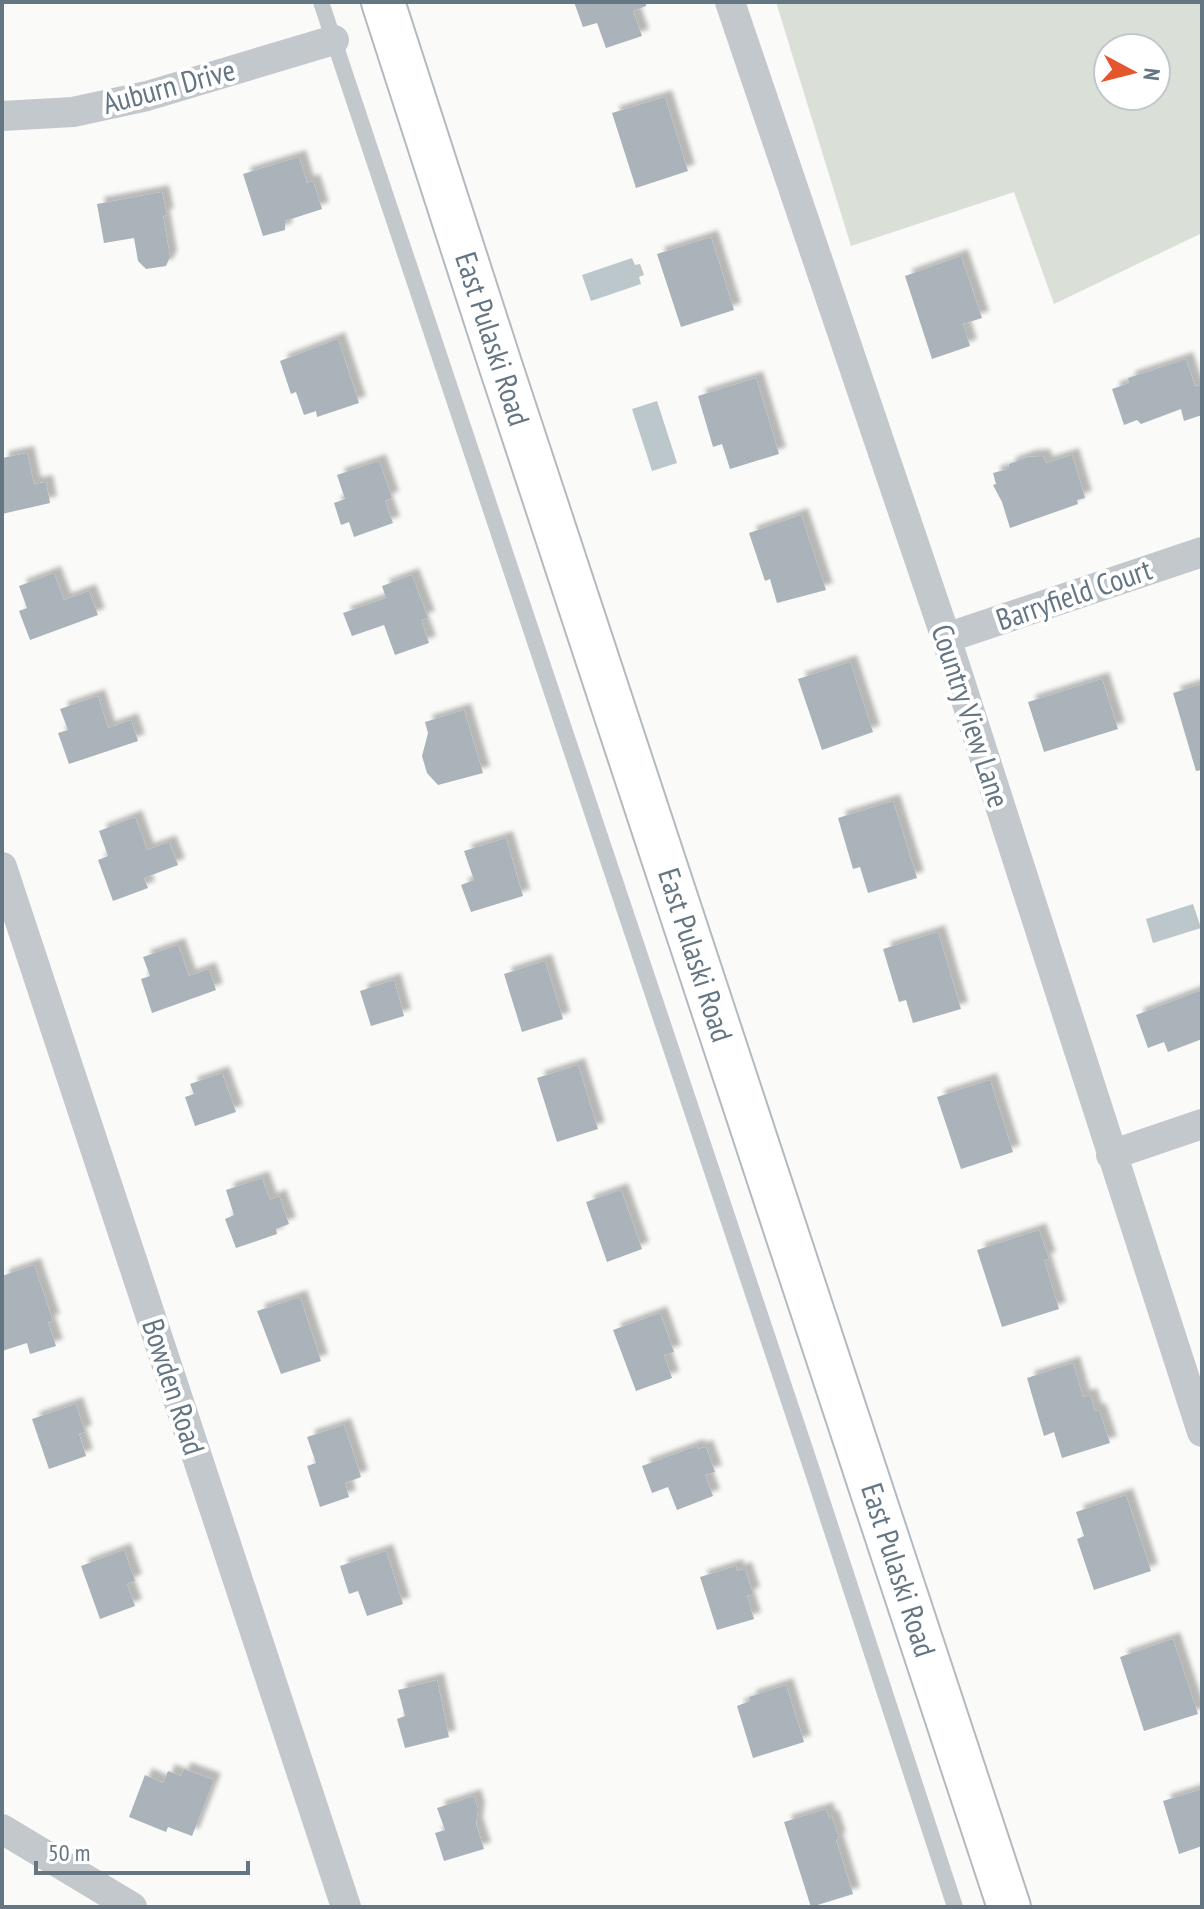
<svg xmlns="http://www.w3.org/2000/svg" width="1204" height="1909" font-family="'PT Sans Narrow',sans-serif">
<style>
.green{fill:#dadfd7;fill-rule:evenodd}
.water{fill:#bbc7cb}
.building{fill:#aab3b9;filter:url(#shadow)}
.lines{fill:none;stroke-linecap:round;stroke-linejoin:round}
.secondary-casing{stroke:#b3babf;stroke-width:46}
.lane{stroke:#c3c8cc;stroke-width:16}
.street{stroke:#c3c8cc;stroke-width:30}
.secondary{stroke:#fff;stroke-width:42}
.labels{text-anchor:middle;stroke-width:8;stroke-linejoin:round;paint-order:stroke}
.street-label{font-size:30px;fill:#657683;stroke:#fff}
</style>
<defs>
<filter id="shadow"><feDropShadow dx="7" dy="-7" stdDeviation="2" flood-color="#0004"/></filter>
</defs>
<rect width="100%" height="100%" fill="#fafaf8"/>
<path class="green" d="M 776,2 L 1202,2 L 1202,233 L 1054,304 L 1014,192 L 851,246 ZM 1108,48 L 1156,48 L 1156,96 L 1108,96 Z"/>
<path class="water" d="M 632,258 L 635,265 L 640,264 L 644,275 L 639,277 L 641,284 L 591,301 L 582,275 Z
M 657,401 L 677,463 L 652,471 L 632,409 Z
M 1193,904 L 1201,928 L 1153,943 L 1146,919 Z"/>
<path class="building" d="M 574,2 L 646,2 L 646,6 L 633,11 L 642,36 L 606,48 L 597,23 L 583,27 Z
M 665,97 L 688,171 L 636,188 L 612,113 Z
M 299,157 L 307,183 L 313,181 L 322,209 L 285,221 L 285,230 L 263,236 L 243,174 Z
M 162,192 L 167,215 L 163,216 L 170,257 L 166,266 L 146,269 L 138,261 L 134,238 L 104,243 L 97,204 Z
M 711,237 L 734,310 L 681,327 L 657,254 Z
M 961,256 L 982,318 L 963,324 L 970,346 L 932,359 L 905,276 Z
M 338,339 L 359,403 L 317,417 L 316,411 L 304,415 L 296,392 L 291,394 L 280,361 Z
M 1186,359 L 1195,386 L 1202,385 L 1202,415 L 1184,421 L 1181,409 L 1141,424 L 1137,420 L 1124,425 L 1112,389 L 1129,383 L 1128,378 Z
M 756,378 L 779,454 L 730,469 L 722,444 L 713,447 L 698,396 Z
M 27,453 L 34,484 L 46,482 L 50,503 L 2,514 L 2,458 Z
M 1072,455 L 1085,498 L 1077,500 L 1078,504 L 1010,528 L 1002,502 L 993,485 L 996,484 L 993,473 L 1008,469 L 1009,464 L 1028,457 L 1043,456 L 1046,463 Z
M 379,461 L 392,498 L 385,501 L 393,523 L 354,537 L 349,522 L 341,525 L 334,503 L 345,499 L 337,475 Z
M 801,515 L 826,590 L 777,603 L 770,579 L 765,581 L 749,533 Z
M 54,573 L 64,600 L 89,591 L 98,615 L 30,640 L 19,611 L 27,608 L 19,586 Z
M 412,575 L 428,618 L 421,620 L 429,643 L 395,655 L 384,625 L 352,636 L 343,613 L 386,598 L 382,586 Z
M 850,662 L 873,732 L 822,750 L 798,679 Z
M 1102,679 L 1118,729 L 1044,752 L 1028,702 Z
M 1202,684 L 1202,770 L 1196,771 L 1173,693 Z
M 98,696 L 108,728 L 131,720 L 138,741 L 69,764 L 58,733 L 68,730 L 60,709 Z
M 464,710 L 483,773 L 438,785 L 427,773 L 422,756 L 428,733 L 425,722 Z
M 893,801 L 917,878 L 868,893 L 860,867 L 853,869 L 838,818 Z
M 135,817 L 147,850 L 169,842 L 178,865 L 144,878 L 148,888 L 113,901 L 98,860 L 108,856 L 99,831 Z
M 506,838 L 523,896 L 471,912 L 461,885 L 474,880 L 464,851 Z
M 938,932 L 961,1009 L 913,1023 L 906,1000 L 899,1002 L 883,949 Z
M 178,945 L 189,976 L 209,969 L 216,990 L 152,1013 L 141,979 L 150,976 L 143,957 Z
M 545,961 L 563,1019 L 522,1032 L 504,974 Z
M 394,980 L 404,1016 L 371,1026 L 360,991 Z
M 1202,990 L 1202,1039 L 1168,1052 L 1164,1042 L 1148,1048 L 1136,1015 Z
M 578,1065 L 598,1129 L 557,1142 L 537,1078 Z
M 222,1073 L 236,1112 L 195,1126 L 185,1097 L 194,1094 L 190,1084 Z
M 990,1080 L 1013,1152 L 961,1169 L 937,1097 Z
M 262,1178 L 270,1200 L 279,1196 L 289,1224 L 276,1229 L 277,1234 L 236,1248 L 225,1219 L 234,1215 L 226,1190 Z
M 621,1190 L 642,1249 L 607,1262 L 586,1202 Z
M 1039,1230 L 1049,1259 L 1044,1260 L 1059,1309 L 1002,1327 L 977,1250 Z
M 34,1265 L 53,1321 L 48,1322 L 56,1346 L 30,1354 L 27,1343 L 2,1351 L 2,1276 Z
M 300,1297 L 321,1361 L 281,1374 L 257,1311 Z
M 660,1313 L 674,1352 L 664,1355 L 672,1378 L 636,1391 L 613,1330 Z
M 1073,1363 L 1083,1397 L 1090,1395 L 1095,1411 L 1099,1410 L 1110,1443 L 1062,1458 L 1054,1432 L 1044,1436 L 1027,1378 Z
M 76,1404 L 85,1432 L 79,1434 L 86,1456 L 49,1469 L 32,1419 Z
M 344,1425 L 361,1477 L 345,1483 L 349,1497 L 320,1507 L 307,1466 L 316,1463 L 307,1437 Z
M 697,1446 L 698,1449 L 706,1447 L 715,1472 L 705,1475 L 713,1496 L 677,1510 L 668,1487 L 652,1493 L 642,1466 Z
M 1126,1495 L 1151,1571 L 1094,1590 L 1077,1539 L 1084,1536 L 1076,1512 Z
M 124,1550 L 135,1581 L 127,1584 L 135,1606 L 100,1619 L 81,1566 Z
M 386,1551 L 403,1604 L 367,1616 L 358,1591 L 349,1594 L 340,1566 Z
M 736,1566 L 737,1571 L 745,1569 L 753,1594 L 747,1596 L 754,1619 L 717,1630 L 700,1577 Z
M 1173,1639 L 1198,1714 L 1144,1731 L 1120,1657 Z
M 437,1680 L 449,1737 L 405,1748 L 397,1719 L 405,1716 L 398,1690 Z
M 786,1685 L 804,1742 L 753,1758 L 737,1706 L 750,1701 L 749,1697 Z
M 184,1769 L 214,1780 L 192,1836 L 168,1827 L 166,1832 L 129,1817 L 145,1775 L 163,1783 L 168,1771 L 181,1776 Z
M 1202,1789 L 1202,1846 L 1179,1854 L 1163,1801 Z
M 474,1796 L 478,1809 L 476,1824 L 484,1849 L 444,1861 L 435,1833 L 445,1830 L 437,1808 Z
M 826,1809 L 829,1818 L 832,1817 L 839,1839 L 836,1840 L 853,1894 L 811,1907 L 784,1822 Z"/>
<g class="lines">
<g class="secondary-casing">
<path id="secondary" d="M 383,2 L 500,364 L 1009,1907"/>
</g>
<path class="lane" d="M 321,2 L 813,1473 L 955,1907"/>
<path class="street" d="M 730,2 L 946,638 L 1202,1432
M 2,116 L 73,112 L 147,96 L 334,40
M 946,638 L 1202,552
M 2,867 L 346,1907
M 1111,1155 L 1202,1124
M 2,1829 L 132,1907"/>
<use href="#secondary" class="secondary"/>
</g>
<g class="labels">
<g class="street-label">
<text transform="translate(169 87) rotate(-15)" y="10">Auburn Drive</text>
<text transform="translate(492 339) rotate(72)" y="10">East Pulaski Road</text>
<text transform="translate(1074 595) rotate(-19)" y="10">Barryfield Court</text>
<text transform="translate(970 716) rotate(72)" y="10">Country View Lane</text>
<text transform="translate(695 955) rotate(72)" y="10">East Pulaski Road</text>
<text transform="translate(173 1387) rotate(72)" y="10">Bowden Road</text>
<text transform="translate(898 1570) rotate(72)" y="10">East Pulaski Road</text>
</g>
</g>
<rect width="1204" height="1909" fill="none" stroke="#657683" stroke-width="8"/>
<g transform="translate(1132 72) rotate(97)"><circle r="38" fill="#ffffff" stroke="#c1c8cd" stroke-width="2"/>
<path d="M0-6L14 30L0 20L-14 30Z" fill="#e4572e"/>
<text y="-12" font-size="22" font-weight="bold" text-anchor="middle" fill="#657683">N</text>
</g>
<path d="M36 1861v12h212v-12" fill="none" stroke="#657683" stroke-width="4"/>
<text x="48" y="1861" font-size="24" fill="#657683" stroke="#ffffff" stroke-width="6" paint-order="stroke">50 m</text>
</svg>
